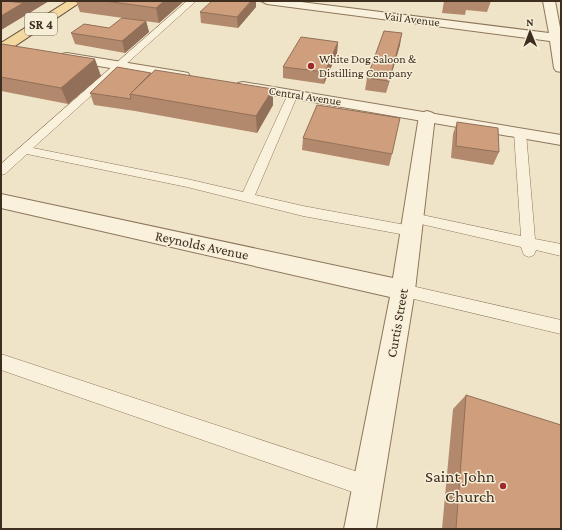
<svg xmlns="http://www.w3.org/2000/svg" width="562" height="530" font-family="'Crimson Pro',serif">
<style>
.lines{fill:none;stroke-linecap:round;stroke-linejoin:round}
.service-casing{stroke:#8d765c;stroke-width:1}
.minor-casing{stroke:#8d765c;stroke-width:2}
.tertiary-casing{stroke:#8d765c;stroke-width:2}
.primary-casing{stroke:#5b4430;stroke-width:2}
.service{fill:#faf1dc;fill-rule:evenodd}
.minor{fill:#faf1dc;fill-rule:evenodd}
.tertiary{fill:#faf1dc;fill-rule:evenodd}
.primary{fill:#f3d9a0;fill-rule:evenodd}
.wall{fill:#b2896c}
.shaded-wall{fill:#916f58}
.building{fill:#cf9f7d;stroke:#916f58}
.poi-dot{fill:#9e2a2b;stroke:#f7eed8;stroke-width:1.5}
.labels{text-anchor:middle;stroke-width:3;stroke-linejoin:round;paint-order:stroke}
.far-street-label{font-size:12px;fill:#3d2e20;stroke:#f7eed8}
.far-poi-label{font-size:12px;fill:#3d2e20;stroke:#f7eed8;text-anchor:start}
.shield{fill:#f7eed8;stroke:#756857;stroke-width:1}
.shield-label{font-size:13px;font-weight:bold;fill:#3d2e20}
.street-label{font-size:14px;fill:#3d2e20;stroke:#f7eed8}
.near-poi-label{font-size:17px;fill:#3d2e20;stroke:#f7eed8;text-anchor:end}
</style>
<rect width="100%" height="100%" fill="#f0e4c8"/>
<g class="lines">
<g class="service-casing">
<path id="service" d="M 187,1 L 196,1 L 33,148 L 187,179 L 243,192 L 288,94 L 293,91 L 298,94 L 255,195 L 303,206 L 411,226 L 416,227 L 418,231 L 416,235 L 411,236 L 303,216 L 187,187 L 27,154 L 5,174 L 1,175 L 1,164 Z
M 520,130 L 526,133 L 535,239 L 561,244 L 561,256 L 536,250 L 534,255 L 529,257 L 524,255 L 521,247 L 408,221 L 406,218 L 408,215 L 413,213 L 521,236 L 514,133 Z
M 403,284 L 561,320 L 561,334 L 397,295 L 395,290 L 397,285 Z
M 1,354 L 367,475 L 374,479 L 378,486 L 374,493 L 367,497 L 1,370 Z"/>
</g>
<g class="minor-casing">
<path id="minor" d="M 261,1 L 293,1 L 549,33 L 543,1 L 555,1 L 561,33 L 561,72 L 556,71 L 554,68 L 550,41 L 267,4 Z
M 427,111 L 433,113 L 435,116 L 415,290 L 376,529 L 344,529 L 390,297 L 1,208 L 1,194 L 393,278 L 419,116 L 421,113 Z"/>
</g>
<g class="tertiary-casing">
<path id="tertiary" d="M 67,53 L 183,72 L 188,73 L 190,76 L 188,79 L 183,80 L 62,60 L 60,57 L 62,54 Z
M 243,82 L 561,135 L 561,145 L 238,89 L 236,86 L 238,83 Z"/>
</g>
<g class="primary-casing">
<path id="primary" d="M 68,1 L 82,1 L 6,52 L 1,53 L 1,43 Z"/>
</g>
<use href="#service" class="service"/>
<use href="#minor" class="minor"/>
<use href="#tertiary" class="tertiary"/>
<use href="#primary" class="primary"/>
</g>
<path class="wall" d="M 1,1 L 49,1 L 1,30 Z
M 76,1 L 184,1 L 159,23 L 80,12 Z
M 444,1 L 491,1 L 487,12 L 466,10 L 465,15 L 442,13 Z
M 256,7 L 238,28 L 201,23 L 200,12 Z
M 146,21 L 149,32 L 125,53 L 75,44 L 71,33 L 109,28 Z
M 338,42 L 337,53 L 324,84 L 283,78 L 283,67 Z
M 1,45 L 101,76 L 68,104 L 1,91 Z
M 400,45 L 386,93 L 365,90 L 367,78 Z
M 117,67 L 273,105 L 257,133 L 135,111 L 94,105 L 90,93 Z
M 457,122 L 499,152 L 493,165 L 451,158 L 453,134 Z
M 303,138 L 392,154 L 389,166 L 302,150 Z
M 466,395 L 561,529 L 442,529 L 453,409 Z"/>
<path class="shaded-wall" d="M 22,1 L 49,1 L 1,30 L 1,16 L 23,3 Z
M 164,1 L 184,1 L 159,23 L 156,8 Z
M 251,1 L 256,1 L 256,7 L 238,28 L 237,17 Z
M 146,21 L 149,32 L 125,53 L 122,41 Z
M 402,33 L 400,45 L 386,93 L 389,81 Z
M 338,42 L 337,53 L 324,84 L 325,72 Z
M 95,59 L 101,76 L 68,104 L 61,88 Z
M 273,89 L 273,105 L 257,133 L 256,116 Z"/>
<path class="building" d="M 1,1 L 6,1 L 23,3 L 1,16 Z
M 105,1 L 164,1 L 156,8 Z
M 212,1 L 251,1 L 237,17 L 200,12 Z
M 122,18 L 146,21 L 122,41 L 71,33 L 84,24 L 109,28 Z
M 384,31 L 402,33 L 389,81 L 367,78 Z
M 301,37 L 338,42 L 325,72 L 283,67 Z
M 2,44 L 95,59 L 61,88 L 1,77 L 1,45 Z
M 117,67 L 151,73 L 130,94 L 131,99 L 90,93 Z
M 155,70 L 273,89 L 256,116 L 130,94 Z
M 317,105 L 400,118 L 392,154 L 303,138 Z
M 457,122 L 498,128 L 499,152 L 456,146 Z
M 466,395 L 561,425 L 561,529 L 456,529 Z"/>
<g class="poi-dot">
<circle cx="311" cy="66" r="4"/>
<circle cx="503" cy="486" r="4"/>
</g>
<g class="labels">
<g class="far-street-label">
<text transform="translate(412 19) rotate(7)" y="4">Vail Avenue</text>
<text transform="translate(305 96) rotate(9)" y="4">Central Avenue</text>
</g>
<g class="far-poi-label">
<text x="319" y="63">White Dog Saloon &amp;<tspan x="319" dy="14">Distilling Company</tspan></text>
</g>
<rect class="shield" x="25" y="13" width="32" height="22" rx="3"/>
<g class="shield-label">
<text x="41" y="29">SR 4</text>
</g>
<g class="street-label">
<text transform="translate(202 245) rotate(12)" y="5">Reynolds Avenue</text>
<text transform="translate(397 323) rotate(-80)" y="5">Curtis Street</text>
</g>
<g class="near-poi-label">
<text x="495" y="482">Saint John<tspan x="495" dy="20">Church</tspan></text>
</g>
</g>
<rect width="562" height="530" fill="none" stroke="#3d2e20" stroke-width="4"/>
<g transform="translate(530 32) rotate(359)" stroke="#f7eed8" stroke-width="3" paint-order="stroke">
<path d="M0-3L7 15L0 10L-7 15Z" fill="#3d2e20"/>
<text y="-6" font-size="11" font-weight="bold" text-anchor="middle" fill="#3d2e20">N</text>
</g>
</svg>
